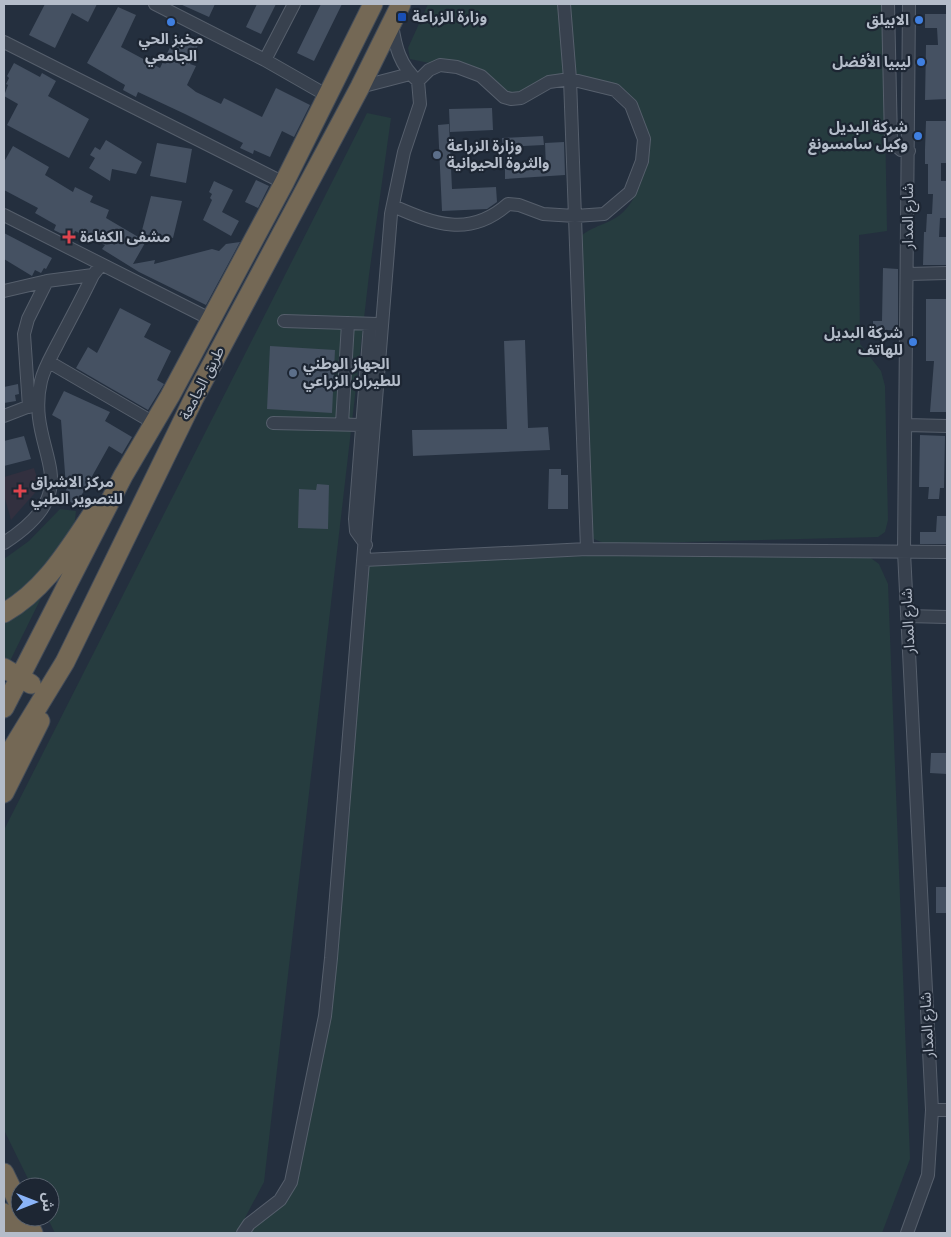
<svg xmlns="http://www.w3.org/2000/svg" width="951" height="1237" font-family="'Archivo Narrow','Noto Sans Arabic',sans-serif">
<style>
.medical{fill:#32303f}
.green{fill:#263c3f}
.building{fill:#455162}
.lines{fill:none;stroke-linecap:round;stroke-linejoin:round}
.minor-casing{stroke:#565f6c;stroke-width:14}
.highway-casing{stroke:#434c59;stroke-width:21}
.minor{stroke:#38414e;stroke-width:12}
.highway{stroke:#746855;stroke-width:19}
.transit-dot{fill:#1a4fb4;stroke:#1d2633;stroke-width:2}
.shop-dot{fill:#3f7fe0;stroke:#1d2633;stroke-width:2}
.service-dot{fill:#5c6f8a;stroke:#1d2633;stroke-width:2}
.health-dot{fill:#e0444e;stroke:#1d2633;stroke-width:2}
.labels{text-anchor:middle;stroke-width:4.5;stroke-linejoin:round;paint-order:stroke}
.poi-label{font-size:15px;font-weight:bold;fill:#b4bcc9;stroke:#1d2633;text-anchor:start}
.street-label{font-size:15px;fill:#b4bcc9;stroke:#1d2633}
</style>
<rect width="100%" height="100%" fill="#242f3e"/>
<path class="medical" d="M 34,468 L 40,487 L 11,520 L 4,495 L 4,477 Z"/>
<path class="green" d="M 428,4 L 883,4 L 887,231 L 859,235 L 860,344 L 881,371 L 885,386 L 888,520 L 885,532 L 878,537 L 606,544 L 594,539 L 589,524 L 578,240 C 584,229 605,225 617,217 C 638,204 652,161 645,137 C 641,124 624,104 616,92 L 548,78 L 531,85 L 515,96 L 467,71 L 410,59 L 408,48 Z
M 367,113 L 391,118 L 369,275 L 264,1182 L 237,1233 L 55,1233 L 47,1217 L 50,1217 L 50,1187 L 32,1187 L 4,1130 L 4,830 Z
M 60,509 L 76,511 L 73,537 L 4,608 L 4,559 L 29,541 Z
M 861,551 L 879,564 L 888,584 L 910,1159 L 882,1233 L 243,1233 L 291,1182 L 325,1016 L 364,560 Z
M 42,596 L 9,663 L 4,660 L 4,622 Z"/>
<path class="building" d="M 45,4 L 97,4 L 88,22 L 72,13 L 55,48 L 29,35 Z
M 180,4 L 215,4 L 209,17 Z
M 257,4 L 276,4 L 261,34 L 246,27 Z
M 321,4 L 342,4 L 314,61 L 297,53 Z
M 118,7 L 136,15 L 121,47 L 160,68 L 176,35 L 198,45 L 190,64 L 196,66 L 187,85 L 196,92 L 221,104 L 224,98 L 262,117 L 276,88 L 310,105 L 294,137 L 282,131 L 270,157 L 254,150 L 253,154 L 240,148 L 243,143 L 185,114 L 138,92 L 136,97 L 123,90 L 125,85 L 87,63 Z
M 925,14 L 947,14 L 947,99 L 925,100 L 926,45 L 938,45 L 937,28 L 925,28 Z
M 14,63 L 40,77 L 42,73 L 56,81 L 48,96 L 89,119 L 69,158 L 7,125 L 18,104 L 4,96 L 8,85 L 6,84 L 9,78 L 7,76 Z
M 492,108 L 493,130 L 450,132 L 449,109 Z
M 926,121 L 947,121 L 946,163 L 941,163 L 941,181 L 947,181 L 947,218 L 940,218 L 939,237 L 947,237 L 947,265 L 923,265 L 924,232 L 926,232 L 927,214 L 932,214 L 933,194 L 928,194 L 928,164 L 925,164 L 925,149 Z
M 449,124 L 452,189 L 496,187 L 497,202 L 487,209 L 442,211 L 438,125 Z
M 543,136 L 544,145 L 503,147 L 502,138 Z
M 106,140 L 142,162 L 136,174 L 112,169 L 110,181 L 89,168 L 95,158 L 90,155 L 95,147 L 100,150 Z
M 564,142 L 565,175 L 505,179 L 505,169 L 546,168 L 545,143 Z
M 157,143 L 192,149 L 186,183 L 150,176 Z
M 13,146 L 49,167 L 45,175 L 73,192 L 75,187 L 93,196 L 90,202 L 109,210 L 106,218 L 140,238 L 151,196 L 182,201 L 173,238 L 160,235 L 159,239 L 149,236 L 133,264 L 155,260 L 154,264 L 212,249 L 219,251 L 226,244 L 240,242 L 206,305 L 139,272 L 102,249 L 105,245 L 75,231 L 72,239 L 54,230 L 56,225 L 35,213 L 38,208 L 4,190 L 4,162 Z
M 256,180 L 269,186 L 258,208 L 245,202 Z
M 214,181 L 233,190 L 222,212 L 239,221 L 231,236 L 203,220 L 212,200 L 210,198 L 212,194 L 209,192 Z
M 4,233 L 52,258 L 46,269 L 44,268 L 41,273 L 35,270 L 32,276 L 4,259 Z
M 883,268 L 898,269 L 898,330 L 873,330 L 873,321 L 882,321 Z
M 926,299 L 947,299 L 946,412 L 930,412 L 934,361 L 926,361 Z
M 120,308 L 151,324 L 144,337 L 171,351 L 157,380 L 164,384 L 148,410 L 76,368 L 88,347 L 97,353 Z
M 525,340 L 528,428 L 548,427 L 550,450 L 413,456 L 412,430 L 507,429 L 504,341 Z
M 270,346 L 335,350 L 332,413 L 267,409 Z
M 18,384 L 19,394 L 15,395 L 16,401 L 4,403 L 4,387 Z
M 64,391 L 110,412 L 105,421 L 132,437 L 122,454 L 109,446 L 76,505 L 67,500 L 61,420 L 52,415 Z
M 920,435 L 945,436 L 944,488 L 940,488 L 939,499 L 928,499 L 929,487 L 919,487 Z
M 24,436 L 31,459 L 4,466 L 4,441 Z
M 549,469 L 561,469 L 561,475 L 568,475 L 568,509 L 548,509 Z
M 317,484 L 329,485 L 328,529 L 298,528 L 299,489 L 316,490 Z
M 937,516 L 947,516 L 947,544 L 920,544 L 920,532 L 936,532 Z
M 931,753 L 947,753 L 947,774 L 930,773 Z
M 936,887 L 947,887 L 947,913 L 936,913 Z"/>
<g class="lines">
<g class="minor-casing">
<path id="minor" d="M 155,4 L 265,60 L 328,96
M 564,4 L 570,79 L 587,549
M 888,4 L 891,141 L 901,150 L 909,151
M 4,42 L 284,183
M 265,60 L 294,4
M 360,87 L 410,74
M 393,206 C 434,224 470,238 508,204 L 519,205 L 543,214 L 575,216 L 604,214 L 630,192 L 642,161 L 644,139 L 631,105 L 615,90 L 570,79 L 549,82 L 521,98 L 511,99 L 504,97 L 481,76 L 457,67 L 440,65 L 429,70 L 418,81
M 4,215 L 212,320
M 908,274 L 947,273
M 4,291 L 47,281 L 93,275
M 284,321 L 378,324
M 49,362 L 154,423
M 29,407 L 24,334 L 28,319 L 47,281
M 4,416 L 35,404
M 273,423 L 362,425
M 342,424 L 348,323
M 906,425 L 947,426
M 4,543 C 94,485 24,453 41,381 C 44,368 52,355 58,343 C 70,320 82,298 93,275 L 101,265
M 366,545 L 356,531 L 355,519 L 370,324
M 364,560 L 587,549 L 947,552
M 907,616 L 947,617
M 932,1110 L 947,1110
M 243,1233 L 249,1224 L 280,1200 L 291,1182 L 325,1016 L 331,958 L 391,214 L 404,152 L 420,104 L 418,81 C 400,66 395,46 392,24
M 907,1233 L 928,1175 L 932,1110 L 904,552 L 909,4"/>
</g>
<g class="highway-casing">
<path id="highway" d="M 4,613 C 46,589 69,548 95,510
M 4,668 L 31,684
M 4,708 L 123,476 L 170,396 L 284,183 L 373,4
M 4,762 L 65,662 L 194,398 L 360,87 L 401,4
M 4,793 L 40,721
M 4,1173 L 20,1206
M 4,1213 L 16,1233
M 25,1217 L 33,1233"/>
</g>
<use href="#minor" class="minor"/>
<use href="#highway" class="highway"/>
</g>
<rect class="transit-dot" x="397" y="12" width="10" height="10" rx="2.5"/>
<g class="shop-dot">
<circle cx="919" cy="20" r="5"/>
<circle cx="171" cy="22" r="5"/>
<circle cx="921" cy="62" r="5"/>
<circle cx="918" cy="136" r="5"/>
<circle cx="913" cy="342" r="5"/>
</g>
<g class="service-dot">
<circle cx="437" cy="155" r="5"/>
<circle cx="293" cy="373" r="5"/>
</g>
<g class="health-dot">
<path d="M66.5 229.5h5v5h5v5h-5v5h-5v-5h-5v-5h5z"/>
<path d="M17.5 483.5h5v5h5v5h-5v5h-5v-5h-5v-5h5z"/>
</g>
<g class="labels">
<g class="poi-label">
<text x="412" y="22">وزارة الزراعة</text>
<text x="909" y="25" text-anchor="end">الابيلق</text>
<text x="171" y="44" text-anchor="middle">مخبز الحي<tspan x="171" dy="17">الجامعي</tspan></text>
<text x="911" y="67" text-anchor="end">ليبيا الأفضل</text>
<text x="908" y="132" text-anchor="end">شركة البديل<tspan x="908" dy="17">وكيل سامسونغ</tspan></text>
<text x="447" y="151">وزارة الزراعة<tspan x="447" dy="17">والثروة الحيوانية</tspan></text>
<text x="80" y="242">مشفى الكفاءة</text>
<text x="903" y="338" text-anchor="end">شركة البديل<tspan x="903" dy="17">للهاتف</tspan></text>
<text x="303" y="369">الجهاز الوطني<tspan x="303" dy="17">للطيران الزراعي</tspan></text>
<text x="31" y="487">مركز الاشراق<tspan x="31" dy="17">للتصوير الطبي</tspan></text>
</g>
<g class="street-label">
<text transform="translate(908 216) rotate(-90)" y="5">شارع المدار</text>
<text transform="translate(202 383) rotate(-63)" y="5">طريق الجامعة</text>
<text transform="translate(908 621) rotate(-93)" y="5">شارع المدار</text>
<text transform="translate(927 1025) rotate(-93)" y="5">شارع المدار</text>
</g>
</g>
<rect width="951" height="1237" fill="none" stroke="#b4bcc9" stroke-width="10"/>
<g transform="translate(35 1202) rotate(90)"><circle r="24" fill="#1d2633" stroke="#59626f"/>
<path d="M0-4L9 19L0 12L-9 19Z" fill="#8ab4f8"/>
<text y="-8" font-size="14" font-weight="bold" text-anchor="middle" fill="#b4bcc9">ش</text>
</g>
</svg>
